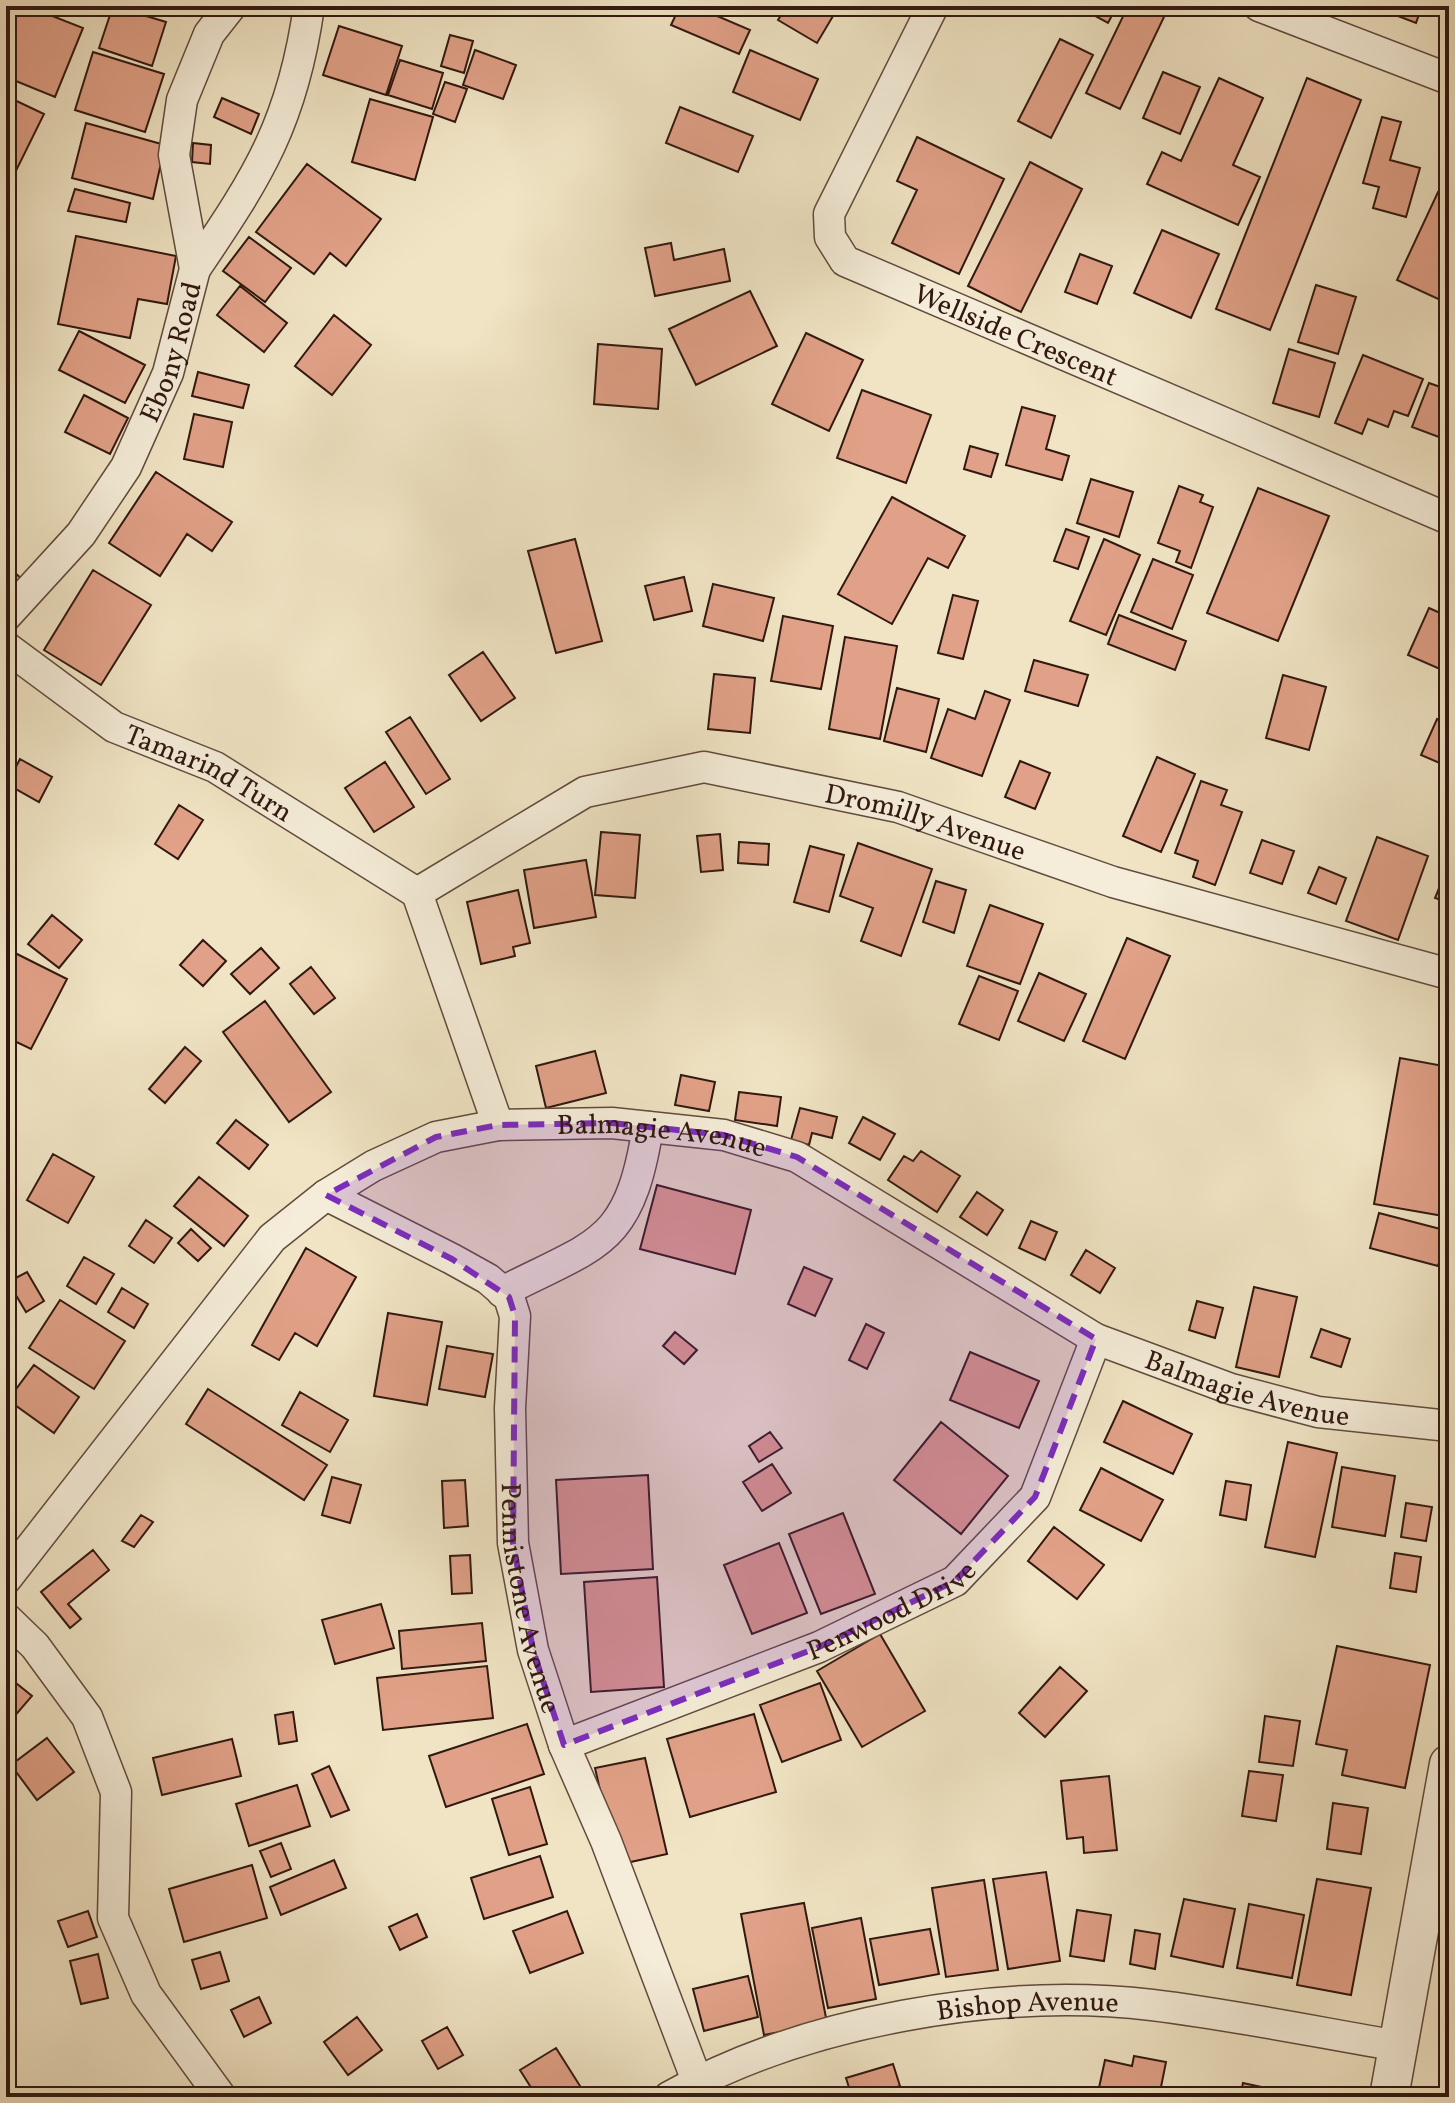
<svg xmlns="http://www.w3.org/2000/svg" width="1455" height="2103" font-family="Vollkorn,serif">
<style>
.building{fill:#e1a188;stroke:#311810;stroke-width:2}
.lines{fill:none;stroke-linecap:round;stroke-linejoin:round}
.minor-casing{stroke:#614b3d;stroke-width:33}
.tertiary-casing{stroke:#614b3d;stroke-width:41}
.minor{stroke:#f5edd9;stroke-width:30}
.tertiary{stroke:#f5edd9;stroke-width:38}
.marked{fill:#7b2cbf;fill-opacity:0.2;stroke:#7b2cbf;stroke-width:6;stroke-dasharray:16 10;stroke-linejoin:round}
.labels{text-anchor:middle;stroke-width:8;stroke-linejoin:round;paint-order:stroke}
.street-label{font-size:28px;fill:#311810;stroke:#f5edd9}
</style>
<rect width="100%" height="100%" fill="#f0e4c4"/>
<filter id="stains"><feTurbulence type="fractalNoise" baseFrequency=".0025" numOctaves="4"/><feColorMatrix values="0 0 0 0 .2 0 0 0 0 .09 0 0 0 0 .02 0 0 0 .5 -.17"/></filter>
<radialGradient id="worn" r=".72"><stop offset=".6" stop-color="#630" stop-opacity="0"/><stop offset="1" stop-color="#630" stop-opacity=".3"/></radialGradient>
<path class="building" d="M 6,6 L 27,6 L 83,28 L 55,97 L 6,77 Z
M 113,6 L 166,22 L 152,66 L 99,48 Z
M 680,6 L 694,6 L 750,30 L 739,54 L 671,25 Z
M 787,6 L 839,6 L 817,43 L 778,20 Z
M 1077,6 L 1117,6 L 1108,23 Z
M 1128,6 L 1141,6 L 1164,17 L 1120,109 L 1086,93 Z
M 1372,6 L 1422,6 L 1416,23 Z
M 339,26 L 402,46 L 386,95 L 323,75 Z
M 450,35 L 473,41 L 464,73 L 441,66 Z
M 1060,39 L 1093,55 L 1051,138 L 1018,121 Z
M 475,50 L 516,65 L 503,99 L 463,85 Z
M 750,50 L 818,79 L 800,120 L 733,92 Z
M 93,52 L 164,74 L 145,132 L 75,110 Z
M 400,60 L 443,73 L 432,109 L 388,95 Z
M 1163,72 L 1200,87 L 1180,134 L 1143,118 Z
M 1219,78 L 1263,98 L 1233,165 L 1260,177 L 1238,225 L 1147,184 L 1162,152 L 1181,161 Z
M 1307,78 L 1361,100 L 1270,330 L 1216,309 Z
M 445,82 L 467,89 L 455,122 L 433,114 Z
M 6,96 L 44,114 L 8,187 L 6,186 Z
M 222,98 L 259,114 L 251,134 L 214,117 Z
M 370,99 L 433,117 L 415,180 L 352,162 Z
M 680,107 L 753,136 L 738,172 L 666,143 Z
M 1382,117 L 1401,122 L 1390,160 L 1420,168 L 1406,217 L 1373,208 L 1379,187 L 1363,183 Z
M 86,123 L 165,145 L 153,199 L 72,178 Z
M 917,137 L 1004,179 L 959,274 L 892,243 L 917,190 L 897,181 Z
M 193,143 L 211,145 L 210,164 L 192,162 Z
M 1030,162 L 1082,189 L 1021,312 L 968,286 Z
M 307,164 L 381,219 L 346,266 L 330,253 L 314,274 L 256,232 Z
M 75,189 L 130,203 L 126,222 L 68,211 Z
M 1438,192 L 1449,197 L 1449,304 L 1397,280 Z
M 1162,230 L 1219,254 L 1191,318 L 1134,293 Z
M 76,236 L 176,256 L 167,304 L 138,299 L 130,338 L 58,324 Z
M 249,237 L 291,268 L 265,302 L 223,271 Z
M 671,243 L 674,260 L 724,249 L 730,281 L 655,296 L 645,248 Z
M 1080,254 L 1112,266 L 1097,304 L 1065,292 Z
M 1316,285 L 1356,297 L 1338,354 L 1298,342 Z
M 240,286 L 287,323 L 264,352 L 217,315 Z
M 750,291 L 777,346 L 696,385 L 669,329 Z
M 334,315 L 371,345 L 332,395 L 295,366 Z
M 79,331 L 145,365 L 125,403 L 59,370 Z
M 806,333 L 863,360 L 829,431 L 772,404 Z
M 598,344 L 662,349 L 658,409 L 594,404 Z
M 1289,349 L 1335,363 L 1319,417 L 1273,403 Z
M 1363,355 L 1423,379 L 1408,416 L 1394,411 L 1388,427 L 1368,419 L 1362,434 L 1335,423 Z
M 198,372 L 249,385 L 243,408 L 192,396 Z
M 1429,383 L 1449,390 L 1447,440 L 1412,427 Z
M 862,390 L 931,415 L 906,483 L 837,458 Z
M 84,395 L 128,418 L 110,454 L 65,432 Z
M 1022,407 L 1055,416 L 1046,449 L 1069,456 L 1062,480 L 1006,465 Z
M 194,414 L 232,422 L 223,467 L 184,459 Z
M 970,446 L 998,454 L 991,477 L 964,469 Z
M 156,472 L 232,522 L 212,551 L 187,534 L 160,576 L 109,543 Z
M 1091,479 L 1133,492 L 1119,537 L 1077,523 Z
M 1179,486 L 1203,495 L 1200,502 L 1213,507 L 1191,568 L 1176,562 L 1180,551 L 1158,543 Z
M 1258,488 L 1329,516 L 1278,641 L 1207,613 Z
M 892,497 L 965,536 L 948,568 L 928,558 L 892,624 L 838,594 Z
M 1066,529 L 1089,537 L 1078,569 L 1054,561 Z
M 575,539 L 602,641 L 556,653 L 528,551 Z
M 1104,539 L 1140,555 L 1106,635 L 1070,621 Z
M 1153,559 L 1193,575 L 1172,629 L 1131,612 Z
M 6,565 L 22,579 L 6,598 Z
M 93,570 L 151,605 L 101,685 L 44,650 Z
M 684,577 L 692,611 L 654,620 L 645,586 Z
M 713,584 L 774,598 L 763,641 L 703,626 Z
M 953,595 L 978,601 L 963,659 L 938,653 Z
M 1429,608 L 1449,617 L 1449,673 L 1408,655 Z
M 1119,615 L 1186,641 L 1175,670 L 1108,644 Z
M 783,616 L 833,626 L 821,689 L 771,681 Z
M 845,637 L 897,646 L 880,739 L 829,729 Z
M 483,652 L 515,698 L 481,721 L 449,675 Z
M 1034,660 L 1088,675 L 1078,706 L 1025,691 Z
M 714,674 L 755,678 L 750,733 L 708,729 Z
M 1283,675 L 1326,687 L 1309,750 L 1266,738 Z
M 897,688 L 939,699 L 926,752 L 884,741 Z
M 985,691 L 1010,700 L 982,776 L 931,758 L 948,709 L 975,719 Z
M 410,717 L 450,779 L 426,794 L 386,732 Z
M 1437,719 L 1449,725 L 1449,767 L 1421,755 Z
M 1157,757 L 1195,774 L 1161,852 L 1123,836 Z
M 20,759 L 52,777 L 39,802 L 7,784 Z
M 1020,761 L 1050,773 L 1035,809 L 1005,797 Z
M 385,762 L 414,807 L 374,832 L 345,788 Z
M 1201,781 L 1227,790 L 1221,805 L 1242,812 L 1215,885 L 1193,877 L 1198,861 L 1175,853 Z
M 179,805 L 203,820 L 178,859 L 155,844 Z
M 601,832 L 640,835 L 635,898 L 595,895 Z
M 720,834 L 723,870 L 701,872 L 697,836 Z
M 1377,837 L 1428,856 L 1398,940 L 1346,921 Z
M 1262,840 L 1294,851 L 1282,884 L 1250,873 Z
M 739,842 L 769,844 L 768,865 L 738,863 Z
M 858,843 L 932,869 L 901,956 L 861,941 L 873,908 L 840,896 Z
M 810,846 L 844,855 L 829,912 L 794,902 Z
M 586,860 L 596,917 L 534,928 L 524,870 Z
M 1449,864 L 1449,903 L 1435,898 Z
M 1319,867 L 1346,878 L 1336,904 L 1308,893 Z
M 936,881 L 966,890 L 954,933 L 923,922 Z
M 518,890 L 530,943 L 513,947 L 515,956 L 481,964 L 467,902 Z
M 990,905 L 1043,924 L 1020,984 L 967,966 Z
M 52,915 L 82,940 L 59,968 L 28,944 Z
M 1127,938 L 1170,956 L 1125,1059 L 1083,1041 Z
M 203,940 L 226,961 L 203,986 L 180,965 Z
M 261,948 L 279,968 L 250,994 L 231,974 Z
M 15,953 L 67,979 L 31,1049 L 6,1037 L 6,969 Z
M 311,967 L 335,998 L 314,1014 L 290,984 Z
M 1039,973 L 1086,994 L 1064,1041 L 1018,1021 Z
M 979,976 L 1018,991 L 999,1040 L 959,1024 Z
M 265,1001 L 331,1092 L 289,1122 L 223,1032 Z
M 185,1047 L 201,1061 L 165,1103 L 149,1089 Z
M 595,1051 L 606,1093 L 546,1108 L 536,1066 Z
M 1400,1058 L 1449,1067 L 1449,1217 L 1374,1204 Z
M 681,1075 L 715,1082 L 709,1111 L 675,1105 Z
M 739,1092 L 781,1097 L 777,1126 L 735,1120 Z
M 800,1108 L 837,1117 L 832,1138 L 812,1133 L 809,1145 L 791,1140 Z
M 863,1117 L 895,1134 L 880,1160 L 849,1143 Z
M 236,1120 L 268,1145 L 249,1169 L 217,1143 Z
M 921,1151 L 960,1176 L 937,1212 L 888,1180 L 904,1156 L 913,1161 Z
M 53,1154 L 94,1177 L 68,1223 L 27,1200 Z
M 199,1177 L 248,1216 L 224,1246 L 174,1206 Z
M 657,1185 L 751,1210 L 735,1274 L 640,1249 Z
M 977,1192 L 1003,1210 L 987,1235 L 960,1217 Z
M 1379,1213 L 1448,1231 L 1438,1266 L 1370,1248 Z
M 146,1220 L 172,1238 L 154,1263 L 129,1246 Z
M 1031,1221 L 1057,1232 L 1045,1260 L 1019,1248 Z
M 191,1229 L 211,1248 L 198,1261 L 178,1243 Z
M 306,1248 L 356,1277 L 317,1346 L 295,1333 L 279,1360 L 252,1345 Z
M 1086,1250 L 1115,1268 L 1100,1293 L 1071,1275 Z
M 84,1257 L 114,1274 L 96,1304 L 67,1286 Z
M 804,1267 L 832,1279 L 815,1316 L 788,1304 Z
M 27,1272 L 44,1301 L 26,1312 L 8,1282 Z
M 1254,1287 L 1297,1297 L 1279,1377 L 1236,1367 Z
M 122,1288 L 148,1304 L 134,1328 L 108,1312 Z
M 60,1300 L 125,1341 L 94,1389 L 29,1348 Z
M 1197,1301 L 1223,1308 L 1215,1338 L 1189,1330 Z
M 388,1313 L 442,1322 L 427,1405 L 374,1396 Z
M 866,1324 L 884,1333 L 867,1369 L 849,1360 Z
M 1321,1329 L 1350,1339 L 1341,1367 L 1311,1357 Z
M 675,1332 L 697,1350 L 684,1364 L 663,1346 Z
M 447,1346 L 493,1354 L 485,1397 L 439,1389 Z
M 970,1352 L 1039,1381 L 1019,1428 L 950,1400 Z
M 34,1365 L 79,1397 L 54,1433 L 8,1400 Z
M 208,1389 L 327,1465 L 304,1500 L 186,1424 Z
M 300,1392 L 348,1420 L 330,1452 L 282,1425 Z
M 1123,1401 L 1192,1434 L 1173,1474 L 1104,1442 Z
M 941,1422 L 1008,1476 L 961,1534 L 894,1480 Z
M 770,1432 L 782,1448 L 759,1462 L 749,1446 Z
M 1288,1442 L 1337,1453 L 1315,1557 L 1265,1547 Z
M 772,1464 L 791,1493 L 762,1511 L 743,1482 Z
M 1342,1467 L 1395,1476 L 1385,1536 L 1332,1527 Z
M 1101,1468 L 1163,1500 L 1141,1541 L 1080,1510 Z
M 648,1475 L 653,1569 L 561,1574 L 556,1480 Z
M 332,1477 L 361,1485 L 350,1523 L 322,1515 Z
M 465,1480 L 468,1526 L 444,1528 L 442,1481 Z
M 1226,1481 L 1251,1485 L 1246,1520 L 1220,1515 Z
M 1406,1503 L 1432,1507 L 1426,1541 L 1401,1537 Z
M 843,1513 L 875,1594 L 821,1614 L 789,1534 Z
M 141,1515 L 153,1522 L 134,1547 L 122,1541 Z
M 1054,1527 L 1104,1565 L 1077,1599 L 1028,1561 Z
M 779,1543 L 807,1613 L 752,1634 L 724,1565 Z
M 93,1550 L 109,1570 L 68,1604 L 81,1619 L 70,1628 L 41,1592 Z
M 1395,1553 L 1421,1557 L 1416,1592 L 1390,1588 Z
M 470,1555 L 472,1593 L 452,1594 L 450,1556 Z
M 657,1577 L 664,1687 L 591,1692 L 584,1582 Z
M 381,1604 L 394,1648 L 335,1664 L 322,1620 Z
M 482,1623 L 486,1661 L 402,1669 L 399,1631 Z
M 880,1634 L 925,1711 L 862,1747 L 817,1671 Z
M 1337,1646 L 1430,1665 L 1405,1788 L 1342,1775 L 1347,1750 L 1316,1744 Z
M 487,1666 L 493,1718 L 383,1730 L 377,1678 Z
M 1060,1667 L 1087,1691 L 1045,1737 L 1019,1713 Z
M 6,1675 L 32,1696 L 6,1726 Z
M 820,1683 L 841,1740 L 782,1762 L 760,1705 Z
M 293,1712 L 297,1741 L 279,1744 L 275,1715 Z
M 754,1714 L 776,1792 L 690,1817 L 667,1739 Z
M 1265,1716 L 1300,1721 L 1293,1766 L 1259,1762 Z
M 527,1724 L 544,1774 L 446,1807 L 429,1756 Z
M 47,1738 L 74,1772 L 37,1800 L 11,1765 Z
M 232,1739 L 241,1776 L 162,1795 L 153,1758 Z
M 645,1758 L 667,1854 L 617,1865 L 595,1768 Z
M 329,1766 L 349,1810 L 331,1817 L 312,1774 Z
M 1249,1771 L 1283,1775 L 1276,1821 L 1242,1816 Z
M 1109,1776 L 1117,1850 L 1084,1853 L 1083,1837 L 1067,1839 L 1061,1781 Z
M 297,1785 L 310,1826 L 249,1846 L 236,1804 Z
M 530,1787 L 547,1844 L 509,1855 L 492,1799 Z
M 1333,1803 L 1368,1808 L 1361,1854 L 1327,1849 Z
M 281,1843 L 291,1869 L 271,1877 L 260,1851 Z
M 540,1856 L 553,1897 L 484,1919 L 471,1878 Z
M 334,1860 L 346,1888 L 281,1915 L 270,1887 Z
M 252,1865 L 267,1918 L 184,1942 L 169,1889 Z
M 1046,1872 L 1060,1961 L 1008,1969 L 993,1879 Z
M 1317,1879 L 1371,1888 L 1351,1995 L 1297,1985 Z
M 984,1880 L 998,1970 L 946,1977 L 932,1888 Z
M 1184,1899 L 1235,1909 L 1223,1967 L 1171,1956 Z
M 804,1903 L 827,2023 L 764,2035 L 741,1914 Z
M 1249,1904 L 1304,1915 L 1292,1978 L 1237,1968 Z
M 1077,1910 L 1111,1915 L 1104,1961 L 1070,1956 Z
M 88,1911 L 97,1937 L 68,1947 L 58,1921 Z
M 567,1911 L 583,1953 L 530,1973 L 513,1931 Z
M 417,1914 L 427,1937 L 400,1950 L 389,1927 Z
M 861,1918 L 876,1999 L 828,2008 L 812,1928 Z
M 930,1929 L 939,1974 L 879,1985 L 870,1939 Z
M 1135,1930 L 1160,1934 L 1155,1969 L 1130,1964 Z
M 220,1952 L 229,1981 L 201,1989 L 192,1960 Z
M 98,1954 L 108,1998 L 81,2004 L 70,1961 Z
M 748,1976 L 758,2017 L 704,2031 L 693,1989 Z
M 259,1997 L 271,2023 L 244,2037 L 231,2010 Z
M 357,2017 L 382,2050 L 348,2075 L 324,2042 Z
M 447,2027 L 463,2055 L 438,2069 L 422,2041 Z
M 556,2048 L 587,2097 L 537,2097 L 520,2070 Z
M 1134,2056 L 1166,2062 L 1159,2097 L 1097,2097 L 1105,2060 L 1132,2066 Z
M 893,2064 L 900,2086 L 866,2097 L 852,2097 L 846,2078 Z
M 1243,2083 L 1294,2094 L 1293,2097 L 1240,2097 Z"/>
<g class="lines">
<g class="minor-casing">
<g id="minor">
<path id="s1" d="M 933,6 L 829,214 L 830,237 L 845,261 L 1449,519"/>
<path d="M 1259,6 L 1449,79"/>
<path d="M 195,269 C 259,175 293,121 309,6"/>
<path id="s2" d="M 6,616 L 81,534 L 126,467 L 168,373 L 195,269 L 174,155 L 182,100 L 209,34 L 231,6"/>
<path id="s3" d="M 6,647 L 114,727 L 215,767 L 417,893"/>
<path id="s4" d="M 417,893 L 585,792 L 704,767 L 898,807 L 1113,882 L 1449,974"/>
<path d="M 417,893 L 498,1125"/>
<path id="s5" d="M 326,1195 L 452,1259 L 488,1279 L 509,1297 L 515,1316 L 510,1408 L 513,1543 L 533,1650 L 564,1745 L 606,1841 L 697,2081"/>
<path d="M 502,1292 C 600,1242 629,1245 648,1127"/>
<path id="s6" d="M 6,1579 L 272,1238 L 326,1195 L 373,1166 L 436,1137 L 498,1125 L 612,1123 L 724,1135 L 797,1157 L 1096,1339 L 1231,1389 L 1318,1412 L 1449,1426"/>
<path d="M 6,1618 L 35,1646 L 87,1717 L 116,1792 L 113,1918 L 146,1994 L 221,2097"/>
<path id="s7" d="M 564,1745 L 819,1647 L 955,1581 L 1035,1497 L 1096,1339"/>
<path id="s8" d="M 669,2097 C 804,2021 998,1987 1152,2005 C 1234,2015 1316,2032 1398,2046"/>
</g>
</g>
<g class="tertiary-casing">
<path id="tertiary" d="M 1389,2097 L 1449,1764"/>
</g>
<use href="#minor" class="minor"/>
<use href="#tertiary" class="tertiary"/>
</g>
<path class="marked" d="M 612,1123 L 724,1135 L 797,1157 L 1096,1339 L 1035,1497 L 955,1581 L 819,1647 L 564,1745 L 533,1650 L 513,1543 L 515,1316 L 509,1297 L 452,1259 L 326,1195 L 436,1137 L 498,1125 Z"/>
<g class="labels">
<g class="street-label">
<text dy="10" stroke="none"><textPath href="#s1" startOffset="470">Wellside Crescent</textPath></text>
<text dy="10" stroke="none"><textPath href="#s2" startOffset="316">Ebony Road</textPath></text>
<text dy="10" stroke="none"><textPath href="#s3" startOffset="240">Tamarind Turn</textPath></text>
<text dy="10" stroke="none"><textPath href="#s4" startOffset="546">Dromilly Avenue</textPath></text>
<text dy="10" stroke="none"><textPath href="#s6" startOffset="854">Balmagie Avenue</textPath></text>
<text dy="10" stroke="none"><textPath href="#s6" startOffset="1502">Balmagie Avenue</textPath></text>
<text dy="10" stroke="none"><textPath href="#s5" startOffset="514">Pennistone Avenue</textPath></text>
<text dy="10" stroke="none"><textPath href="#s7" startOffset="354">Penwood Drive</textPath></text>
<text dy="10" stroke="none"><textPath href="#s8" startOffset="374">Bishop Avenue</textPath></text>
</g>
</g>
<rect width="1455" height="2103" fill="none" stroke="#f0e4c4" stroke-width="32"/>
<rect x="8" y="8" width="1439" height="2087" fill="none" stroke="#311810" stroke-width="4"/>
<rect x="16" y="16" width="1423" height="2071" fill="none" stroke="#311810" stroke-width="2"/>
<rect width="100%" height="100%" filter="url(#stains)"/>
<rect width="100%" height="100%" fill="url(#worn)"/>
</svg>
